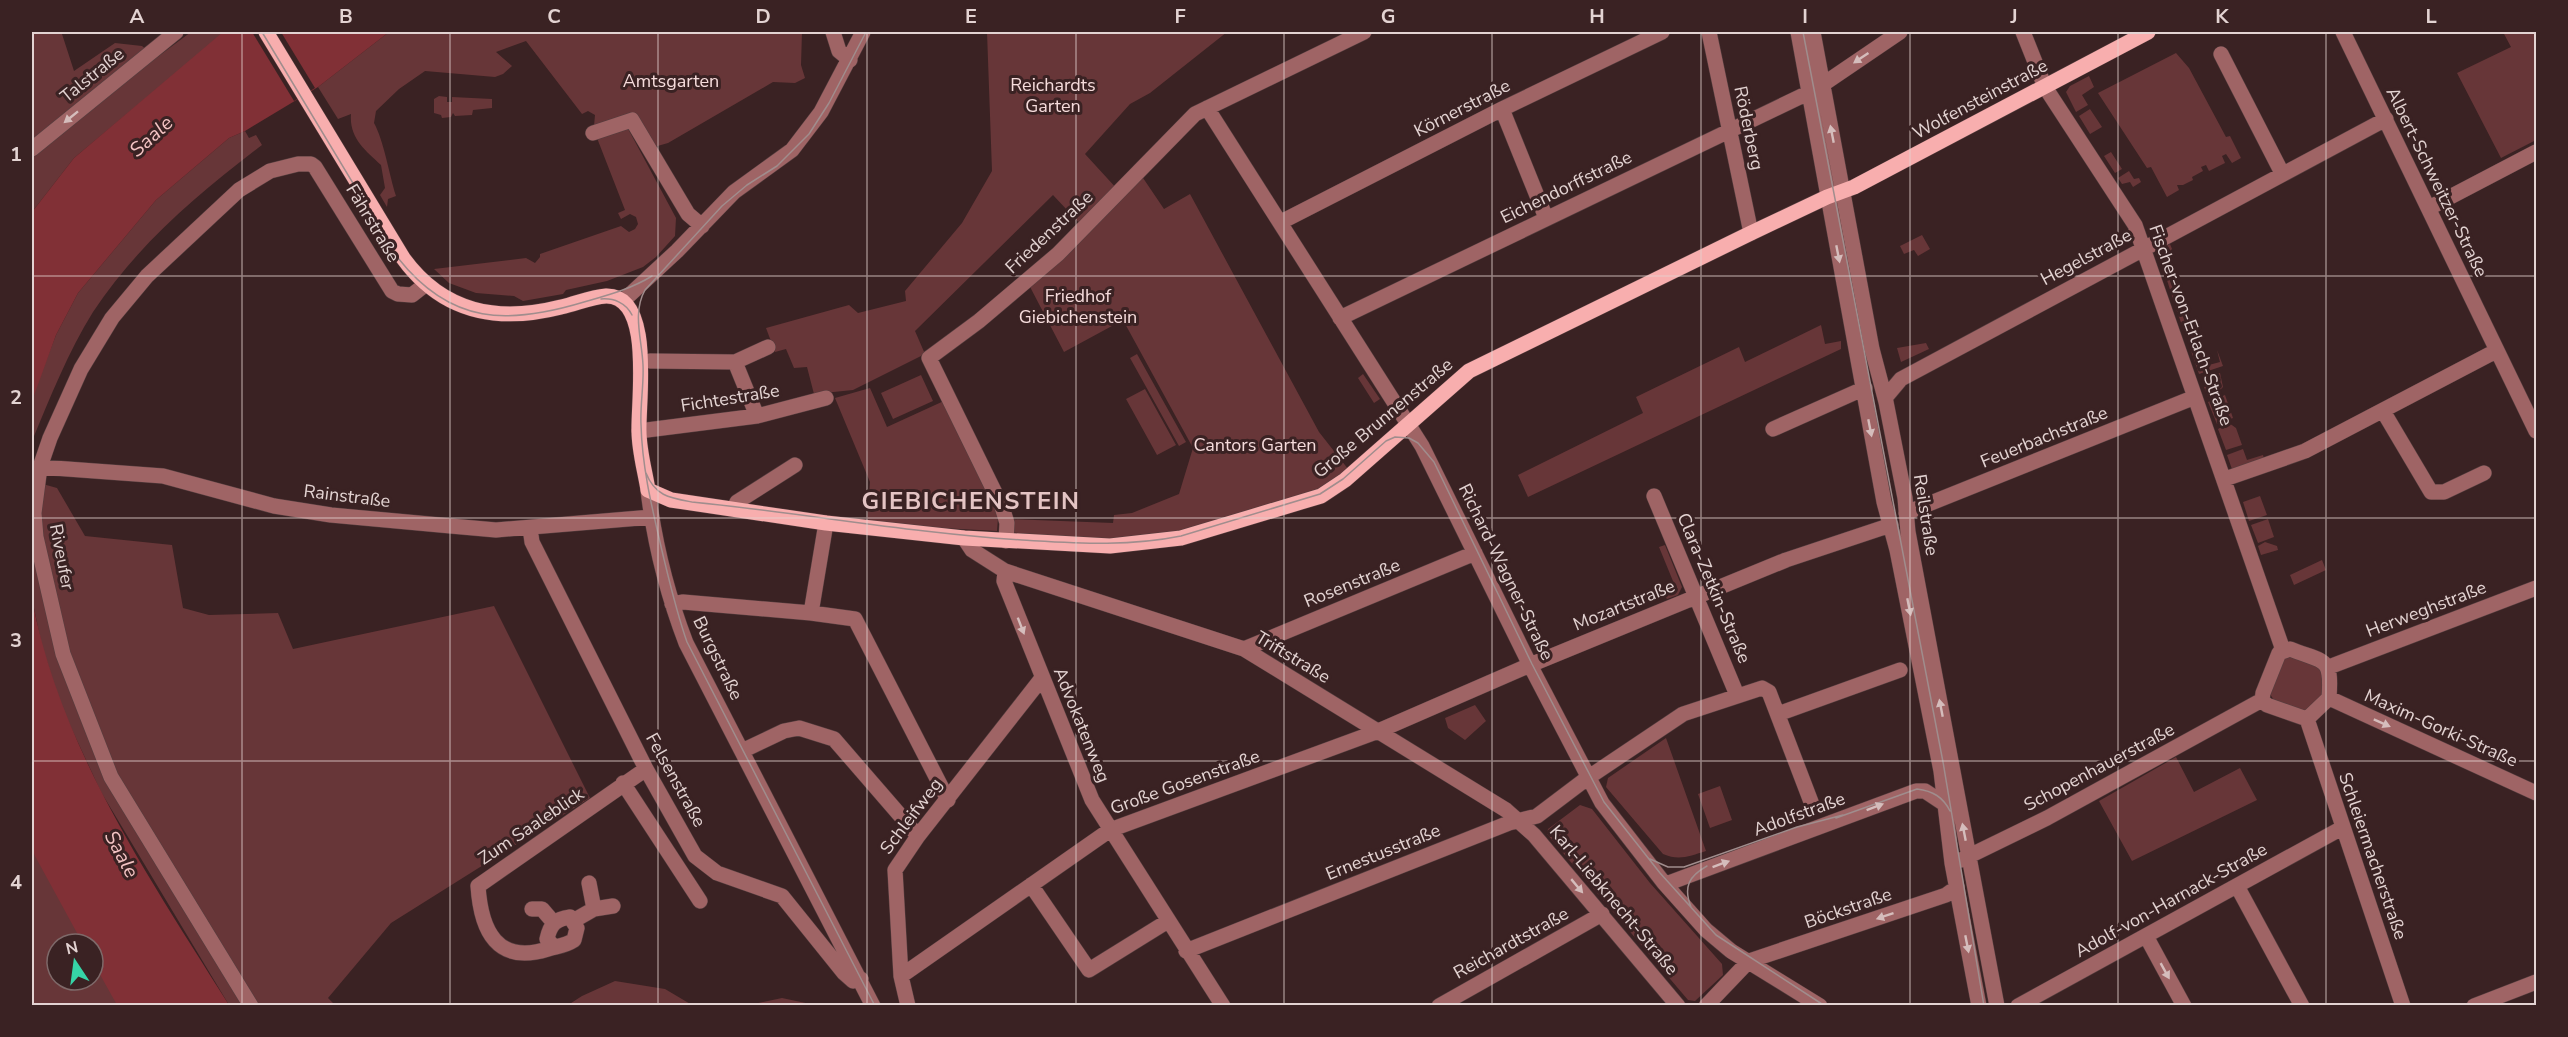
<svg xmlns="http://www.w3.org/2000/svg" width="2568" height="1037" font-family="'Nunito Sans',sans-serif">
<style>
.green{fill:#673638;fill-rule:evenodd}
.water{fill:#813036}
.pier{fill:#3a2223}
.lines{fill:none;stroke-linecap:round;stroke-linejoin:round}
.minor-casing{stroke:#553e3f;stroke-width:16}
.major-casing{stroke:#553e3f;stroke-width:16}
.minor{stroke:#9f6465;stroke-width:15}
.major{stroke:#f8aeae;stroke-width:15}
.tram{stroke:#a08d8d;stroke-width:1.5}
.oneway{fill:#d5bdbc}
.grid{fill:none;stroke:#e3d3d2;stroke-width:1.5;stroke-opacity:0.55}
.labels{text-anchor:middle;stroke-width:6;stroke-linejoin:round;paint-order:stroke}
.street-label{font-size:18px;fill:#e3d3d2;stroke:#3a2223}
.park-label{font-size:18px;fill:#f6dcdc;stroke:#3a2223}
.water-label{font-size:20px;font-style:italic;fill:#f5c4c4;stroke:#3a2223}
.district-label{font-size:24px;font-weight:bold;letter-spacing:1.5px;fill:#e4c4c4;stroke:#3a2223}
.neatline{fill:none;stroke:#e3d3d2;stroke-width:2}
.grid-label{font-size:20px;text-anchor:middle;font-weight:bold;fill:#e3d3d2}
</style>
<rect width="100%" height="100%" fill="#3a2223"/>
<path class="green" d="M 32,32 L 62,34 L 74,71 L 115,43 L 142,46 L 156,58 L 191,32 L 225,32 L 74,158 L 32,212 Z
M 389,32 L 802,32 L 801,65 L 805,78 L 795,83 L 773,82 L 668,143 L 654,147 L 632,113 L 594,126 L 595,115 L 588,111 L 582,114 L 526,41 L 496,52 L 512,66 L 503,74 L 495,77 L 425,71 L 399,89 L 376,111 L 374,123 C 384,141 389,174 396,196 L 388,199 L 387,207 L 380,195 L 385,188 L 381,165 C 365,150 349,138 351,114 L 338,119 L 318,87 Z
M 987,32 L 1227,32 L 1150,93 L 1130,104 L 1085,154 L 1118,190 L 1082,226 L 1053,195 L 915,331 L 925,354 L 853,390 L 814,394 L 807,367 L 794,368 L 786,349 L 775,352 L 766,328 L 849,305 L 858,313 L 906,301 L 905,291 L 962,223 L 992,171 Z
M 2503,32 L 2536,32 L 2536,140 L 2501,158 L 2457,73 L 2511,47 Z
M 2176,53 L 2189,68 L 2226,137 L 2230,136 L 2241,158 L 2232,163 L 2226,154 L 2222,156 L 2225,163 L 2209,171 L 2206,165 L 2201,167 L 2203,171 L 2192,177 L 2193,180 L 2183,185 L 2177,185 L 2179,190 L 2167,197 L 2151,167 L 2147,168 L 2098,93 Z
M 2089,76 L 2094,87 L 2082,95 L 2088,105 L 2076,112 L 2066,92 L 2070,86 Z
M 439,96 L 447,97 L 447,102 L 452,102 L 452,97 L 492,99 L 492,108 L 473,110 L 472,115 L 455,116 L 453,113 L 451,117 L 442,118 L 441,115 L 434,113 L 434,99 Z
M 2090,109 L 2102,127 L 2090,134 L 2079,116 Z
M 625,123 L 676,218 L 675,236 L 656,257 L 643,267 L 607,281 L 566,290 L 563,294 L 523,301 L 514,296 L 476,293 L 449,283 L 434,269 L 526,258 L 535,263 L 540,257 L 540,254 L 621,226 L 629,232 L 635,229 L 638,224 L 636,217 L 630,214 L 621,219 L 618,213 L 625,210 L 597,138 Z
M 245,131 L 249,138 L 256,135 L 262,145 C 198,194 138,244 93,312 C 68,352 50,398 32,441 L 32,401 L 37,384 L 56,335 L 78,293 L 156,200 L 229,138 Z
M 2111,152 L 2122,169 L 2115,173 L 2104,156 Z
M 2129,171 L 2134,179 L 2139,178 L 2141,182 L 2133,187 L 2130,182 L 2122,184 L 2118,178 Z
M 1139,172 L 1164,209 L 1190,194 L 1319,432 L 1352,474 L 1319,493 L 1149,540 L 1069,538 L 1008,532 L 1008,519 L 1113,523 L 1114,515 L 1132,513 L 1179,494 L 1193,448 L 1123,320 L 1064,352 L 1028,283 Z
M 1922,235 L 1930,249 L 1918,256 L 1914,250 L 1904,254 L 1900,246 Z
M 2170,244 L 2172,249 L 2166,255 L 2179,297 L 2173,299 L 2159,255 L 2161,249 Z
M 2182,303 L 2189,325 L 2183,328 L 2175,306 Z
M 1821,325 L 1825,344 L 1841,341 L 1841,349 L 1528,497 L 1518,475 L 1643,413 L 1636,397 L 1739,347 L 1745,362 Z
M 1926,343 L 1929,349 L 1901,362 L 1897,348 Z
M 2195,345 L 2198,347 L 2205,366 L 2220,362 L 2217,350 L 2223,366 L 2199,374 L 2190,348 Z
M 1137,354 L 1186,442 L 1179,446 L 1130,358 Z
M 2220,373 L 2223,387 L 2216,394 L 2208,397 L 2204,387 L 2211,385 L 2208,377 Z
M 1363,374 L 1380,399 L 1374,403 L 1358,378 Z
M 921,375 L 933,401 L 893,419 L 881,393 Z
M 870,388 L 887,427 L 946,400 L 999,505 L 997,531 L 867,524 L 870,482 L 835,398 Z
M 1145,389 L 1176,445 L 1157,455 L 1126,399 Z
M 2225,395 L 2233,418 L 2217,424 L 2208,402 Z
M 2229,423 L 2236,428 L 2242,445 L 2226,450 L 2218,429 Z
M 2243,449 L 2247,460 L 2263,455 L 2265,462 L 2233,472 L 2227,455 Z
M 32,481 L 57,488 L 85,536 L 172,545 L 183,608 L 209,615 L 278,613 L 293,649 L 494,606 L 590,798 L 391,923 L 328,998 L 335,1005 L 229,1005 L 101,792 L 61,706 L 42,646 L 32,599 Z
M 2260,496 L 2267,515 L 2249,521 L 2243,502 Z
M 2268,519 L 2274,537 L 2258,543 L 2251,525 Z
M 2265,542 L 2277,546 L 2278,550 L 2261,555 L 2258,546 Z
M 1665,545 L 1682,587 L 1678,595 L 1667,599 L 1662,592 L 1675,586 L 1659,547 Z
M 2322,560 L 2326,570 L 2294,585 L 2290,575 Z
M 2291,656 L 2315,665 L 2321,670 L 2323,695 L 2304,714 L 2275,702 L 2270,694 L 2284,658 Z
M 1475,705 L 1486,721 L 1465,740 L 1448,728 L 1445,718 Z
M 1666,738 L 1706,851 C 1690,856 1679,861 1663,854 L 1606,787 L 1608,778 Z
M 2176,757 L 2194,792 L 2240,768 L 2257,800 L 2132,861 L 2099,801 Z
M 1720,786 L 1732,820 L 1710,828 L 1698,794 Z
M 1580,805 L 1592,809 L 1650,883 L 1722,964 L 1723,975 L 1695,1001 L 1688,1000 L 1547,834 L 1548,829 Z
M 32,828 L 136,1005 L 32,1005 ZM 57,944 L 93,944 L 93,980 L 57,980 Z
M 615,981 L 665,989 L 692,1005 L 568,1005 L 582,996 Z
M 782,998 L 815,1005 L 816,1005 L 749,1005 Z"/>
<path class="water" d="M 223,32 L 389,32 L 318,87 L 245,131 L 229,138 L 156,200 L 78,293 L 56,335 L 32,401 L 32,212 L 74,158 Z
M 32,599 C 60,748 150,879 229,1005 L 117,1005 L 93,962 L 93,944 L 83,944 L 35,856 L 32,848 Z"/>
<path class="pier" d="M 252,32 L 281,32 L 315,88 L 294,101 Z"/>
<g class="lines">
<g class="minor-casing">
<path id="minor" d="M 833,32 L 839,51 L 850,60
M 1709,32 L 1751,233
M 1798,32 L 1884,502 L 1897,550 L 1941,771 L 1952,863 L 1979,1006
M 1813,32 L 1872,349 L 1886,402 L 1905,498 L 1908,532 L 1997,1006
M 2023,32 L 2045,87 L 2135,225 L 2283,650
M 2343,32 L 2536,431
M 2221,54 L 2282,173
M 1822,85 L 1900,32
M 1207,108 L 1422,446 L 1530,665 L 1602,803 L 1664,883 L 1706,930 L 1731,951 L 1820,1006
M 1502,109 L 1546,218
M 593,133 L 632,120 L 688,214 L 702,226
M 32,149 L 176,32
M 2429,208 L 2536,152
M 1281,222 L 1502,109 L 1662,32
M 623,301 L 677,251 L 734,192 L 792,150 L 821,112 L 863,32
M 1340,318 L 1808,93
M 650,361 L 735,362 L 757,416
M 735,362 L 768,347
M 1885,398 L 1901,379 L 2386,119
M 2383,411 L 2431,492 L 2444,492 L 2484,473
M 1773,429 L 1865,388
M 639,431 L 757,416 L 826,398
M 40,467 L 163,476 L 274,506 L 331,515 L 451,526 L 496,530 L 652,517
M 2225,479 L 2305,451 L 2496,351
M 648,490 C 654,540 668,596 686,643 L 873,1006
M 1654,496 L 1737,695
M 734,508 L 737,502 L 795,465
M 1906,513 L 2195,397
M 530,528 L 532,542 L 646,769 L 695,856 L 717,873 L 782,896 L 844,973 L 853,981 L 861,979
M 964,538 L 972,550 L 1005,571 L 1244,649 L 1506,810 L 1534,835 L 1678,1006
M 1006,541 L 1007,523 L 1002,507 L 929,358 L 979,321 L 1058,254 L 1195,114 L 1364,32
M 1005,571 L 1004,581 L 1092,800 L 1223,1006
M 672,604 L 683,602 L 811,613 L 826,523
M 811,613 L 855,619 L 948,800
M 1244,649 L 1475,553
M 2290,649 C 2325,663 2332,656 2329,698 L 2307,719 L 2267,705 L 2262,700 L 2263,693 L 2279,653 Z
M 2329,667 L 2536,588
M 2329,698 L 2536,793
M 1778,714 L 1900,670
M 2307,719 L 2403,1006
M 742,751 L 784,731 L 799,728 L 834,739 L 918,836
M 623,783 L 700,901
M 1961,860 L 2047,818 L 2262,700
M 589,883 L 594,909
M 1666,884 L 1916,791 L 1925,791 L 1943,803
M 1031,885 L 1089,970 L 1168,921
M 2237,886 L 2302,1006
M 532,909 L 542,909 L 554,923
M 573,921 L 594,909 L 613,906
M 2146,936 L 2184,1006
M 554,947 L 547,939 C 550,925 555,919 570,917 L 577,928 L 574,940 C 565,946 558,946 548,949 C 497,965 481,931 478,886 L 646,769
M 1186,951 L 1509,823 L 1537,816 L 1586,779 L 1683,714 L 1762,688 L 1769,692 L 1813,807
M 901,976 L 1110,830 L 1376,732 L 1530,665 L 1786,560 L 1891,525
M 251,1006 L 111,777 L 63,654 L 36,537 L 34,513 L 40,467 L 50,438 L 81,369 L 112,318 L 147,276 L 239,190 L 270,171 L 298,164 L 311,164 L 315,167 L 392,291 L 398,294 L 412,295 L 426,284
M 908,1006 L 901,976 L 895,870 L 918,836 L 1042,678
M 1439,1006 L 1602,914
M 1706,1006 L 1749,961 L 1946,895 L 1957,887
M 2018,1006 L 2342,828
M 2474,1006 L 2536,982"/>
</g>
<g class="major-casing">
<path id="major" d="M 266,32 L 403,258 C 443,313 498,323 561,307 C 576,304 590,297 606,296 C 654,295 638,400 639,431 C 639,451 645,471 648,490 L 671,500 L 826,523 L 964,538 L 1110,546 L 1181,538 L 1321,496 L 1345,480 L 1469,371 L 1751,233 L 1827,197 L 1854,187 L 2148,32"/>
</g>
<use href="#minor" class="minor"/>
<use href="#major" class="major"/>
<path class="tram" d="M 262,32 L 398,258 C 451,325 508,325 584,302 C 608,295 631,289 652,276
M 866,32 L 829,103 L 809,134 L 777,166 L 747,185 L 722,206 L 645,290 C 632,313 642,340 643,365 C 644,385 640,405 641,424 C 642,469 653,512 663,555 C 670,584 677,614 687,642 L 875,1006
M 1803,32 L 1943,762 L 1984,1006
M 601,299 C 614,298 626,303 632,315
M 646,473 C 655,496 670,498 692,502 C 803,513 911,533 1022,540 C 1076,543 1127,547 1181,536 L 1320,494 L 1343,479 L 1386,441 L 1395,437 L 1409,438 L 1418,443 L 1434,462 L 1532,664 L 1604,802 L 1660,873 L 1716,935 L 1825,1006
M 1836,818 L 1917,789 C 1933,791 1943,797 1950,811
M 1650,859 L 1668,867 L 1684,867 L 1797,827 L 1843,815
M 1691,907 C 1683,887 1689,876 1707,866"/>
</g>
<defs><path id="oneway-solid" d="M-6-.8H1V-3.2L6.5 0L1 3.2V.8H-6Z" transform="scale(1.5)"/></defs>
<g class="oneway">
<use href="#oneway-solid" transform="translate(1861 58) rotate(146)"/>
<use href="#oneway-solid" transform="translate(71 117) rotate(141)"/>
<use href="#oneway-solid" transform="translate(1832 134) rotate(-101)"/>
<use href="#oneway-solid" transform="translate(1838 254) rotate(79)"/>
<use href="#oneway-solid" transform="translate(1870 428) rotate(79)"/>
<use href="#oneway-solid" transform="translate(1909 607) rotate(79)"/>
<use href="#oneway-solid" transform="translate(1021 626) rotate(69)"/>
<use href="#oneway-solid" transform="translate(1941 708) rotate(-101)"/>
<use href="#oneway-solid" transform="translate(2382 723) rotate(24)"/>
<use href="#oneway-solid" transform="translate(1875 807) rotate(-21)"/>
<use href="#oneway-solid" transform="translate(1964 832) rotate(-101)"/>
<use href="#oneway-solid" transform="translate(1721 864) rotate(-20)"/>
<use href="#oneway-solid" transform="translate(1577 886) rotate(50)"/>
<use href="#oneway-solid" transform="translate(1885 916) rotate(161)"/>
<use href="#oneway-solid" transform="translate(1967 944) rotate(79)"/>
<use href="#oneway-solid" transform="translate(2165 971) rotate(61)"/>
</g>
<path class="grid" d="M 242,32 L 242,1006M 450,32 L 450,1006M 658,32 L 658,1006M 867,32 L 867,1006M 1076,32 L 1076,1006M 1284,32 L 1284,1006M 1492,32 L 1492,1006M 1701,32 L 1701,1006M 1910,32 L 1910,1006M 2118,32 L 2118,1006M 2326,32 L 2326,1006M 32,276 L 2536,276M 32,518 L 2536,518M 32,761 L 2536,761"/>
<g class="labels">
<g class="street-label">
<text transform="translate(92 75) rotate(-39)" y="6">Talstraße</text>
<text transform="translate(1980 99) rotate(-28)" y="6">Wolfensteinstraße</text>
<text transform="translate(1462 108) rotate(-27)" y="6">Körnerstraße</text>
<text transform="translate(1749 128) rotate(78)" y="6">Röderberg</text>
<text transform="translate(2437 182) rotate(64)" y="6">Albert-Schweitzer-Straße</text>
<text transform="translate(1566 187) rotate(-26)" y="6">Eichendorffstraße</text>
<text transform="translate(373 223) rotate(59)" y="6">Fährstraße</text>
<text transform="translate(1049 232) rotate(-43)" y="6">Friedenstraße</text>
<text transform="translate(2086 257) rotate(-28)" y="6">Hegelstraße</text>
<text transform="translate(2191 325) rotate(70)" y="6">Fischer-von-Erlach-Straße</text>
<text transform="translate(730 398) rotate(-9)" y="6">Fichtestraße</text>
<text transform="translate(1383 418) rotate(-40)" y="6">Große Brunnenstraße</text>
<text transform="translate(2044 437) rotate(-22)" y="6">Feuerbachstraße</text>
<text transform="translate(347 496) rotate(7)" y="6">Rainstraße</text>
<text transform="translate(1926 515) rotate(81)" y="6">Reilstraße</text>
<text transform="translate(62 557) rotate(79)" y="6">Riveufer</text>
<text transform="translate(1506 572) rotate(64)" y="6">Richard-Wagner-Straße</text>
<text transform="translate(1352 583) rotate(-22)" y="6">Rosenstraße</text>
<text transform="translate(1714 588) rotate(67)" y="6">Clara-Zetkin-Straße</text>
<text transform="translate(1624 605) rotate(-22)" y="6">Mozartstraße</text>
<text transform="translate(2426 609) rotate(-21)" y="6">Herweghstraße</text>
<text transform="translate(1293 657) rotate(31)" y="6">Triftstraße</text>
<text transform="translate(718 658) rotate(64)" y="6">Burgstraße</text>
<text transform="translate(1082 725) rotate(68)" y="6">Advokatenweg</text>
<text transform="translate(2441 728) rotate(24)" y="6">Maxim-Gorki-Straße</text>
<text transform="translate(2099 767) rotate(-28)" y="6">Schopenhauerstraße</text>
<text transform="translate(676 780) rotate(61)" y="6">Felsenstraße</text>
<text transform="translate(1185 782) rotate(-20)" y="6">Große Gosenstraße</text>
<text transform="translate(1799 814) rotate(-20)" y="6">Adolfstraße</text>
<text transform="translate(911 816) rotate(-53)" y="6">Schleifweg</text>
<text transform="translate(531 826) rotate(-34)" y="6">Zum Saaleblick</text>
<text transform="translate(1383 852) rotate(-22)" y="6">Ernestusstraße</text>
<text transform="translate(2373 856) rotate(71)" y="6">Schleiermacherstraße</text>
<text transform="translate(1614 900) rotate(50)" y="6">Karl-Liebknecht-Straße</text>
<text transform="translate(2171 900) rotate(-29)" y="6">Adolf-von-Harnack-Straße</text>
<text transform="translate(1848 908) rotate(-19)" y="6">Böckstraße</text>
<text transform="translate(1511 943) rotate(-29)" y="6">Reichardtstraße</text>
</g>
<g class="park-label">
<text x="671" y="87">Amtsgarten</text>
<text x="1053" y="91">Reichardts<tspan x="1053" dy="21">Garten</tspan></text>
<text x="1078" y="302">Friedhof<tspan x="1078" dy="21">Giebichenstein</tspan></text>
<text x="1255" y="451">Cantors Garten</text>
</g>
<g class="water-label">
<text transform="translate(151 136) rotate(-42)" y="7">Saale</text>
<text transform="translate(122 854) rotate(62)" y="7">Saale</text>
</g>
<g class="district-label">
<text x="971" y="509">GIEBICHENSTEIN</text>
</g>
</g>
<rect width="2568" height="1037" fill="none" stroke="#3a2223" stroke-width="66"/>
<g transform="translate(75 962) rotate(347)"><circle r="28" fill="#3a2223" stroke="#7e6969" stroke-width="1.5"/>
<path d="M0-4.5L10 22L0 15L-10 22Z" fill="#36d4a7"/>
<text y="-9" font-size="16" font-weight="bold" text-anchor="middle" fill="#e3d3d2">N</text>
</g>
<rect x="33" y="33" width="2502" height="971" class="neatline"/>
<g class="grid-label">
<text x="137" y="23">A</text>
<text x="346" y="23">B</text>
<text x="554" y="23">C</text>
<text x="763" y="23">D</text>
<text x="971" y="23">E</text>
<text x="1180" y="23">F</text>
<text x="1388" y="23">G</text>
<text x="1597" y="23">H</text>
<text x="1805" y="23">I</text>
<text x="2014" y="23">J</text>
<text x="2222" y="23">K</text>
<text x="2431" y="23">L</text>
<text x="16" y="161">1</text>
<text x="16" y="404">2</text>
<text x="16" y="647">3</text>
<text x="16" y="889">4</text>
</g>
</svg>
